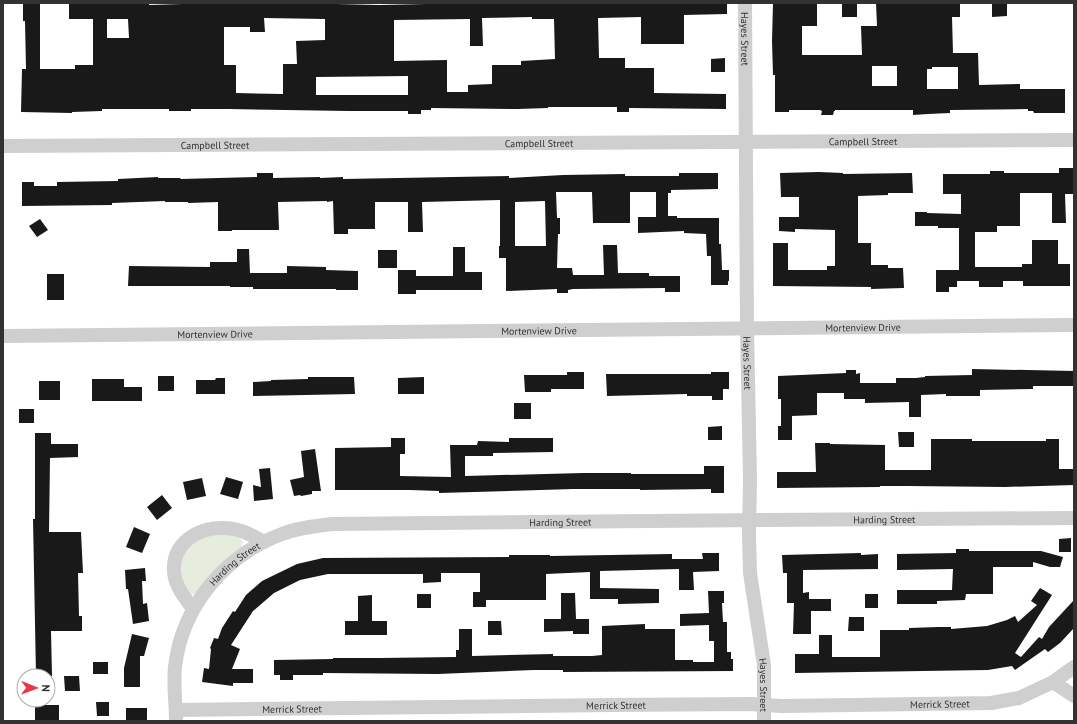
<svg xmlns="http://www.w3.org/2000/svg" width="1077" height="724" font-family="'PT Sans',sans-serif">
<style>
.green{fill:#e6ecde}
.building{fill:#191919;fill-rule:evenodd}
.lines{fill:none;stroke-linecap:round;stroke-linejoin:round}
.minor{stroke:#cfcfcf;stroke-width:14}
.labels{text-anchor:middle;stroke-width:4;stroke-linejoin:round;paint-order:stroke}
.street-label{font-size:10px;fill:#323232;stroke:#fff}
</style>
<rect width="100%" height="100%" fill="#fff"/>
<path class="green" d="M 204,533 C 217,533 235,530 243,542 L 241,547 L 224,561 L 195,594 L 191,595 L 180,579 L 181,554 Z"/>
<path class="building" d="M 40,3 L 40,69 L 75,69 L 75,65 L 93,65 L 93,19 L 69,19 L 69,4 L 149,4 L 149,5 L 214,3 L 293,3 L 379,5 L 474,3 L 727,3 L 727,14 L 684,15 L 684,44 L 641,44 L 641,17 L 598,18 L 599,58 L 625,58 L 625,68 L 654,68 L 654,93 L 726,94 L 726,109 L 629,108 L 629,112 L 617,112 L 617,107 L 548,107 L 548,108 L 518,109 L 431,108 L 431,110 L 421,110 L 421,114 L 408,114 L 408,111 L 348,111 L 229,109 L 191,109 L 191,111 L 169,111 L 169,109 L 102,109 L 102,111 L 72,112 L 72,113 L 21,112 L 22,69 L 26,69 L 25,21 L 23,21 L 23,4 ZM 532,17 L 532,19 L 554,19 L 555,59 L 521,61 L 521,65 L 492,65 L 492,84 L 468,85 L 468,92 L 447,92 L 447,60 L 394,61 L 394,20 L 470,19 L 470,46 L 483,46 L 482,18 ZM 264,18 L 325,19 L 325,40 L 296,41 L 297,64 L 283,64 L 283,94 L 236,93 L 236,65 L 224,65 L 224,27 L 250,27 L 250,32 L 265,32 ZM 107,19 L 128,19 L 129,38 L 107,38 ZM 408,76 L 408,95 L 316,95 L 316,77 Z
M 773,3 L 817,3 L 817,26 L 802,26 L 802,55 L 862,55 L 861,26 L 877,26 L 876,3 L 960,3 L 960,17 L 952,17 L 953,53 L 978,53 L 979,85 L 1020,84 L 1020,89 L 1065,89 L 1065,113 L 1034,113 L 1033,111 L 1028,111 L 1028,109 L 950,110 L 950,113 L 928,114 L 913,115 L 913,110 L 835,110 L 835,111 L 834,111 L 833,115 L 821,115 L 822,111 L 820,110 L 789,110 L 789,112 L 775,112 L 775,75 L 773,75 L 772,41 ZM 872,66 L 897,66 L 897,86 L 872,86 ZM 932,67 L 958,67 L 958,89 L 927,89 L 927,69 L 932,69 Z
M 842,3 L 857,3 L 857,17 L 842,17 Z
M 992,3 L 1007,3 L 1007,16 L 992,17 Z
M 725,58 L 725,72 L 711,72 L 711,59 Z
M 1059,168 L 1074,168 L 1073,194 L 1065,194 L 1066,223 L 1052,223 L 1052,193 L 1020,193 L 1020,226 L 997,226 L 997,232 L 975,232 L 975,267 L 1022,267 L 1022,264 L 1032,264 L 1032,240 L 1058,240 L 1058,264 L 1070,264 L 1070,286 L 1023,286 L 1023,281 L 1003,281 L 1003,287 L 979,287 L 979,281 L 957,281 L 957,287 L 949,287 L 949,292 L 936,292 L 936,270 L 959,270 L 959,228 L 938,228 L 938,226 L 915,226 L 915,212 L 927,212 L 927,213 L 961,214 L 961,194 L 943,194 L 943,174 L 990,174 L 990,171 L 1004,171 L 1004,173 L 1059,173 Z
M 819,172 L 843,173 L 843,174 L 912,173 L 913,193 L 888,193 L 888,195 L 858,196 L 858,243 L 871,243 L 871,265 L 888,265 L 888,268 L 903,268 L 904,288 L 871,289 L 871,287 L 773,286 L 773,243 L 788,243 L 788,270 L 827,270 L 827,266 L 835,266 L 835,230 L 795,229 L 795,232 L 779,231 L 779,217 L 799,217 L 799,197 L 781,197 L 780,173 Z
M 257,173 L 273,173 L 273,178 L 320,177 L 320,178 L 343,177 L 343,179 L 509,176 L 509,178 L 563,175 L 625,174 L 625,176 L 679,176 L 679,173 L 718,173 L 718,189 L 671,190 L 671,193 L 668,193 L 668,216 L 677,216 L 677,218 L 719,218 L 719,244 L 721,244 L 722,270 L 729,270 L 729,281 L 728,281 L 728,285 L 711,285 L 711,256 L 707,256 L 706,234 L 684,233 L 684,231 L 638,233 L 638,217 L 656,217 L 656,192 L 630,192 L 630,223 L 593,223 L 592,192 L 556,192 L 557,218 L 560,218 L 560,234 L 558,234 L 557,268 L 572,268 L 573,275 L 604,275 L 603,245 L 617,245 L 618,273 L 649,273 L 649,276 L 680,276 L 680,292 L 665,292 L 665,288 L 573,289 L 568,290 L 568,293 L 557,293 L 557,289 L 506,291 L 506,258 L 499,258 L 499,246 L 500,246 L 500,200 L 422,202 L 423,232 L 408,232 L 408,202 L 375,202 L 375,229 L 348,229 L 348,234 L 334,234 L 333,201 L 327,202 L 327,201 L 278,202 L 279,230 L 232,230 L 232,231 L 218,231 L 218,202 L 188,203 L 188,202 L 165,202 L 165,201 L 112,203 L 112,205 L 22,206 L 22,182 L 34,182 L 34,186 L 57,186 L 57,182 L 118,181 L 118,179 L 158,177 L 158,178 L 180,178 L 181,179 L 257,177 ZM 545,201 L 546,246 L 515,246 L 515,202 Z
M 40,219 L 48,230 L 37,237 L 29,226 Z
M 453,247 L 465,247 L 465,272 L 482,272 L 482,290 L 416,290 L 416,294 L 398,294 L 398,270 L 416,270 L 416,276 L 453,276 Z
M 237,249 L 249,249 L 250,273 L 287,273 L 287,266 L 326,267 L 326,270 L 358,271 L 358,290 L 336,290 L 336,289 L 253,289 L 253,287 L 230,287 L 230,286 L 128,286 L 129,266 L 210,267 L 210,262 L 237,262 Z
M 378,250 L 397,250 L 397,268 L 378,268 Z
M 47,274 L 64,274 L 64,300 L 47,300 Z
M 972,369 L 1074,371 L 1074,386 L 1033,386 L 1033,389 L 980,390 L 980,396 L 946,396 L 946,394 L 921,395 L 921,417 L 909,417 L 909,402 L 865,403 L 865,399 L 844,399 L 844,393 L 817,393 L 817,415 L 792,416 L 792,440 L 778,440 L 778,426 L 781,426 L 781,399 L 778,399 L 778,376 L 846,373 L 846,370 L 856,370 L 856,374 L 860,373 L 860,383 L 896,383 L 896,378 L 916,378 L 925,377 L 925,376 L 972,375 Z
M 567,372 L 584,372 L 584,389 L 551,389 L 551,392 L 525,392 L 524,375 L 567,375 Z
M 711,372 L 729,372 L 729,389 L 723,389 L 723,400 L 712,400 L 712,396 L 687,396 L 687,394 L 607,396 L 606,374 L 711,374 Z
M 158,376 L 174,376 L 174,391 L 158,391 Z
M 308,377 L 354,377 L 355,394 L 253,396 L 253,382 L 271,381 L 271,380 L 308,379 Z
M 424,377 L 424,394 L 398,394 L 398,378 Z
M 216,378 L 225,378 L 225,394 L 196,394 L 196,380 L 215,380 Z
M 92,379 L 124,379 L 124,387 L 142,387 L 142,401 L 92,401 Z
M 39,381 L 60,381 L 60,400 L 39,400 Z
M 514,403 L 531,403 L 531,419 L 514,419 Z
M 19,409 L 34,409 L 34,423 L 19,423 Z
M 722,426 L 722,440 L 708,440 L 708,427 Z
M 898,432 L 914,432 L 914,447 L 899,447 Z
M 35,433 L 51,433 L 51,444 L 78,444 L 78,457 L 50,458 L 49,532 L 81,532 L 83,573 L 78,573 L 79,616 L 82,616 L 82,631 L 51,631 L 52,676 L 36,676 L 33,519 L 35,519 Z
M 391,438 L 405,438 L 405,454 L 400,454 L 400,476 L 451,477 L 450,445 L 477,445 L 478,441 L 509,442 L 509,438 L 553,438 L 553,452 L 493,453 L 493,456 L 465,456 L 465,476 L 583,473 L 631,473 L 631,474 L 704,474 L 704,466 L 724,466 L 724,493 L 711,493 L 711,489 L 640,490 L 640,489 L 573,489 L 439,493 L 439,491 L 410,490 L 335,490 L 335,448 L 391,447 Z
M 931,439 L 972,439 L 972,441 L 1046,441 L 1046,439 L 1059,439 L 1059,469 L 1074,469 L 1074,485 L 1005,487 L 908,486 L 880,486 L 880,487 L 777,488 L 777,472 L 816,472 L 815,443 L 830,443 L 830,444 L 885,445 L 885,470 L 931,470 Z
M 315,449 L 321,491 L 312,491 L 312,494 L 301,496 L 300,495 L 294,496 L 290,480 L 304,477 L 301,451 Z
M 270,468 L 273,499 L 254,501 L 253,485 L 261,487 L 259,469 Z
M 226,477 L 243,482 L 238,499 L 220,494 Z
M 202,478 L 206,496 L 187,500 L 183,482 Z
M 162,495 L 172,508 L 157,520 L 147,507 Z
M 134,527 L 150,534 L 142,553 L 126,547 Z
M 1071,538 L 1071,552 L 1059,552 L 1059,539 Z
M 956,549 L 969,549 L 969,551 L 1041,551 L 1063,557 L 1060,567 L 1050,567 L 1033,562 L 1033,567 L 993,567 L 993,594 L 966,594 L 965,600 L 937,601 L 937,604 L 897,604 L 897,590 L 952,590 L 953,569 L 897,570 L 897,554 L 956,553 Z
M 702,553 L 719,553 L 719,571 L 693,572 L 694,590 L 679,590 L 679,569 L 600,571 L 600,588 L 659,589 L 659,603 L 618,604 L 618,599 L 590,599 L 590,572 L 546,574 L 546,600 L 486,600 L 486,607 L 473,607 L 473,592 L 480,592 L 480,573 L 441,573 L 441,582 L 423,583 L 423,574 L 328,574 L 300,580 L 274,593 L 253,611 L 231,645 L 240,649 L 232,669 L 253,669 L 253,683 L 233,683 L 233,686 L 202,682 L 204,668 L 209,669 L 211,649 L 210,648 L 214,638 L 218,639 L 222,628 L 233,611 L 235,612 L 246,595 L 262,581 L 297,564 L 323,558 L 509,557 L 509,555 L 550,555 L 550,556 L 672,554 L 672,559 L 703,559 Z
M 861,553 L 861,555 L 878,554 L 878,569 L 803,570 L 803,593 L 809,592 L 809,599 L 831,599 L 831,611 L 811,611 L 811,634 L 793,634 L 794,603 L 787,603 L 787,573 L 783,573 L 782,555 Z
M 145,568 L 146,581 L 142,581 L 143,604 L 147,603 L 149,621 L 133,624 L 128,589 L 126,589 L 125,570 Z
M 1040,588 L 1052,595 L 1015,653 L 1021,657 L 1039,637 L 1042,639 L 1049,627 L 1074,600 L 1074,628 L 1060,643 L 1048,652 L 1045,649 L 1015,670 L 1012,666 L 988,670 L 795,673 L 795,654 L 819,654 L 819,635 L 832,635 L 832,657 L 880,657 L 880,630 L 909,630 L 909,628 L 938,627 L 951,627 L 951,629 L 987,626 L 1007,620 L 1015,616 L 1018,622 L 1037,605 L 1031,601 Z
M 708,591 L 724,591 L 724,603 L 722,603 L 723,622 L 727,622 L 727,652 L 731,652 L 731,659 L 733,659 L 733,671 L 563,672 L 563,670 L 534,670 L 438,674 L 323,673 L 323,675 L 293,675 L 293,680 L 280,680 L 280,675 L 274,675 L 274,660 L 333,659 L 333,658 L 380,658 L 456,657 L 456,650 L 459,650 L 459,629 L 472,629 L 472,656 L 553,654 L 553,656 L 592,656 L 602,655 L 602,626 L 645,624 L 645,629 L 675,629 L 675,660 L 693,660 L 693,662 L 714,662 L 714,641 L 709,641 L 709,625 L 680,626 L 680,614 L 709,613 Z
M 561,593 L 575,593 L 576,619 L 589,619 L 589,634 L 573,634 L 573,631 L 544,632 L 544,619 L 561,619 Z
M 417,594 L 431,594 L 431,608 L 417,608 Z
M 865,594 L 878,594 L 878,608 L 865,608 Z
M 372,595 L 372,621 L 387,621 L 387,635 L 345,635 L 345,621 L 358,621 L 358,596 Z
M 849,617 L 864,617 L 864,631 L 848,631 Z
M 488,621 L 501,621 L 502,635 L 488,635 Z
M 132,634 L 149,638 L 144,656 L 140,656 L 140,687 L 124,687 L 124,668 Z
M 93,662 L 108,662 L 108,674 L 93,674 Z
M 64,676 L 79,676 L 80,691 L 65,691 Z
M 96,702 L 109,702 L 109,716 L 97,716 Z
M 35,705 L 59,705 L 59,721 L 35,721 Z
M 126,708 L 147,708 L 147,721 L 126,721 Z"/>
<g class="lines">
<g class="minor">
<path id="s1" d="M 745,3 L 747,329 L 750,479 L 749,536 L 750,573 L 764,665 L 764,721"/>
<path id="s2" d="M 3,146 L 1074,140"/>
<path id="s3" d="M 3,336 L 1074,325"/>
<path d="M 193,609 C 185,598 175,586 174,572 C 172,543 198,527 224,528 C 239,528 252,535 264,542"/>
<path d="M 1053,682 L 1074,696"/>
<path id="s4" d="M 176,710 L 611,705 L 751,704 L 781,706 L 991,703 L 1019,698 L 1053,682 L 1074,667"/>
<path id="s5" d="M 176,721 C 176,703 173,685 175,667 C 182,606 225,555 282,534 C 298,528 315,526 332,524 L 765,520 L 1074,518"/>
</g>
</g>
<g class="labels">
<g class="street-label">
<text dy="4" stroke="none"><textPath href="#s1" startOffset="36">Hayes Street</textPath></text>
<text dy="4" stroke="none"><textPath href="#s2" startOffset="860">Campbell Street</textPath></text>
<text dy="4" stroke="none"><textPath href="#s2" startOffset="536">Campbell Street</textPath></text>
<text dy="4" stroke="none"><textPath href="#s2" startOffset="212">Campbell Street</textPath></text>
<text dy="4" stroke="none"><textPath href="#s3" startOffset="860">Mortenview Drive</textPath></text>
<text dy="4" stroke="none"><textPath href="#s3" startOffset="536">Mortenview Drive</textPath></text>
<text dy="4" stroke="none"><textPath href="#s3" startOffset="212">Mortenview Drive</textPath></text>
<text dy="4" stroke="none"><textPath href="#s1" startOffset="360">Hayes Street</textPath></text>
<text dy="4" stroke="none"><textPath href="#s5" startOffset="837">Harding Street</textPath></text>
<text dy="4" stroke="none"><textPath href="#s5" startOffset="513">Harding Street</textPath></text>
<text dy="4" stroke="none"><textPath href="#s5" startOffset="177">Harding Street</textPath></text>
<text dy="4" stroke="none"><textPath href="#s1" startOffset="683">Hayes Street</textPath></text>
<text dy="4" stroke="none"><textPath href="#s4" startOffset="440">Merrick Street</textPath></text>
<text dy="4" stroke="none"><textPath href="#s4" startOffset="764">Merrick Street</textPath></text>
<text dy="4" stroke="none"><textPath href="#s4" startOffset="116">Merrick Street</textPath></text>
</g>
</g>
<rect width="1077" height="724" fill="none" stroke="#323232" stroke-width="8"/>
<g transform="translate(36 688) rotate(91)"><circle r="19" fill="#ffffff" stroke="#adadad"/>
<path d="M0-3L7 15L0 10L-7 15Z" fill="#e8364a"/>
<text y="-6" font-size="11" font-weight="bold" text-anchor="middle" fill="#323232">N</text>
</g>
</svg>
